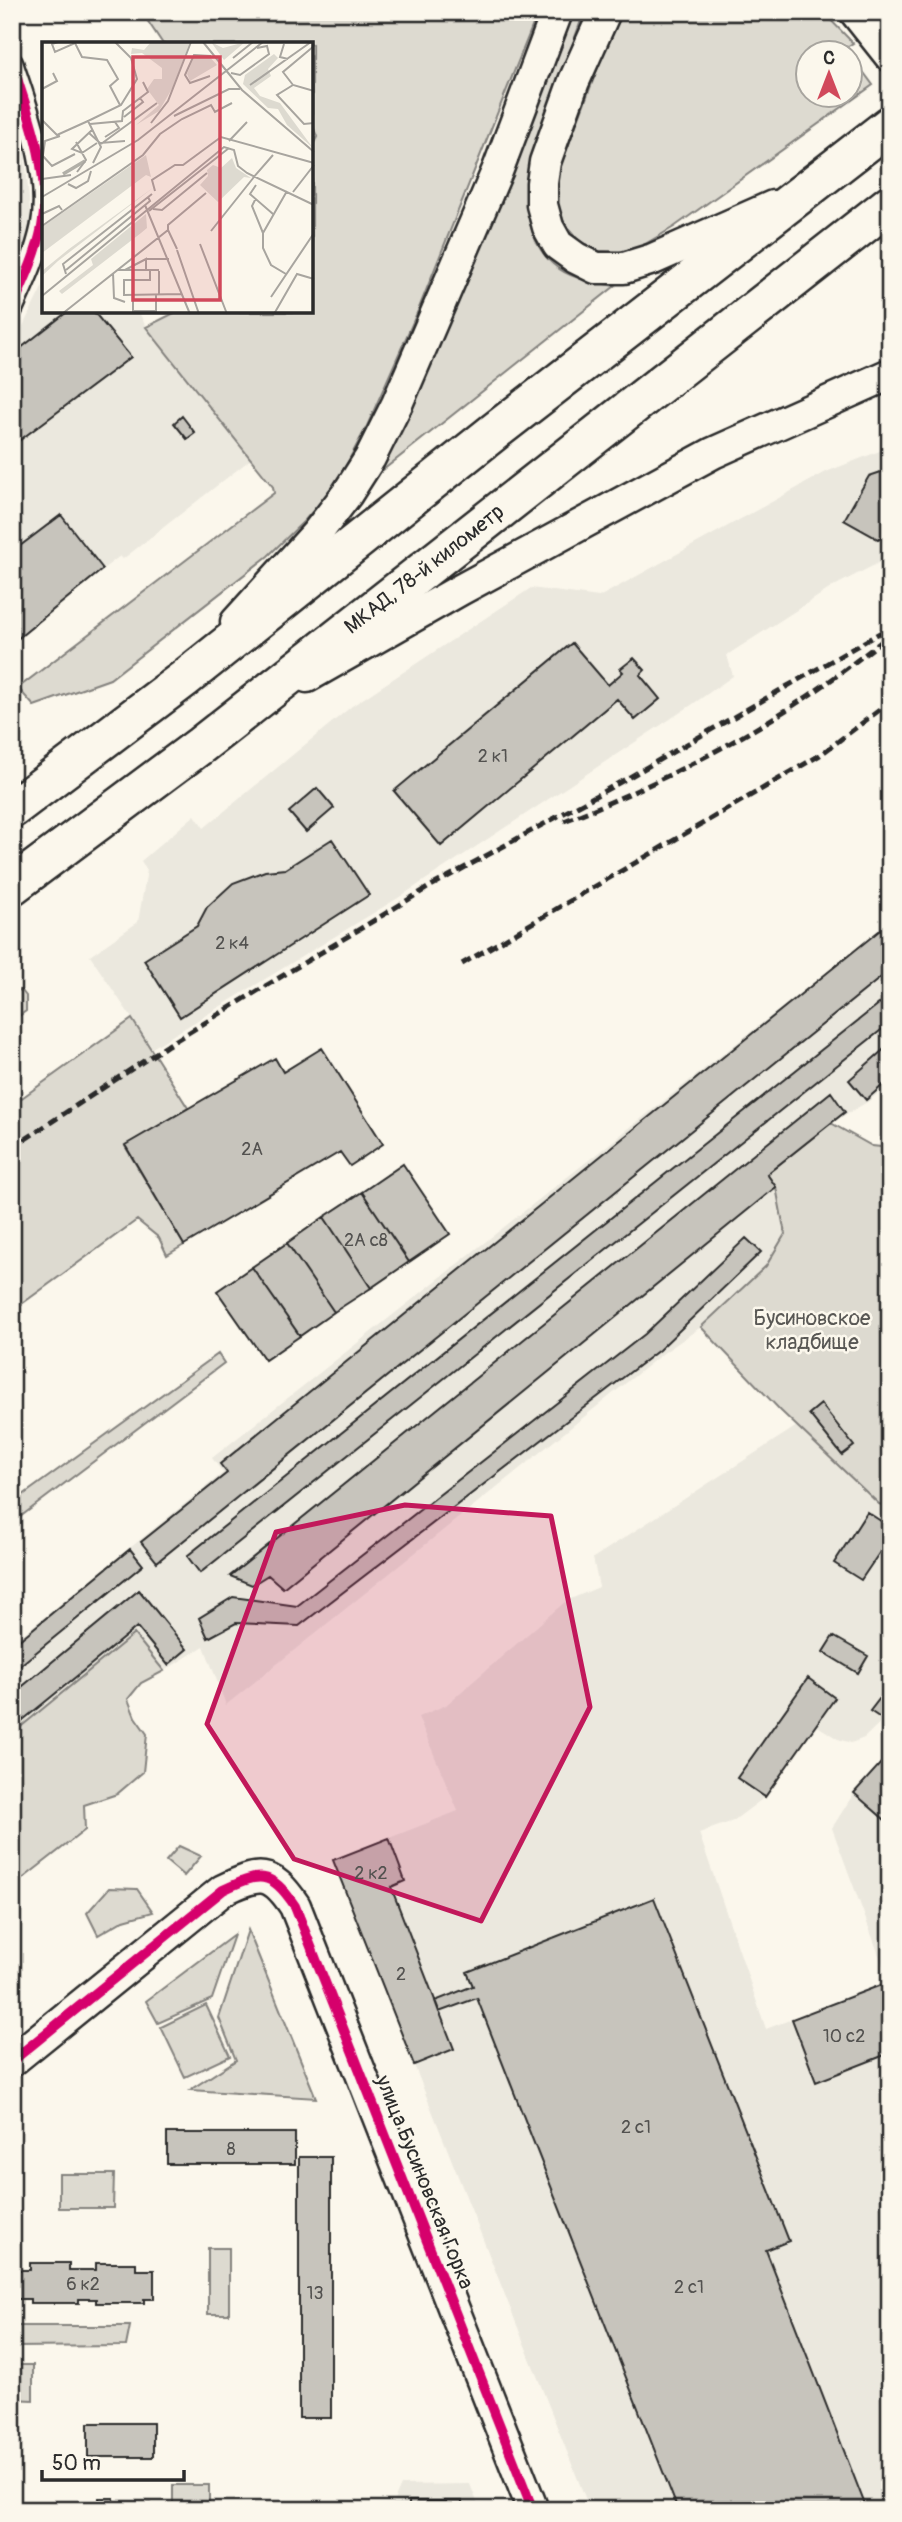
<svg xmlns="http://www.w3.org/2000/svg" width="902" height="2522" font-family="Pangolin,sans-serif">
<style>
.built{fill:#ebe8de}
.green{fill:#dddad0;stroke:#84827e;stroke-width:2}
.building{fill:#c7c4bc;stroke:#2b2b2b;stroke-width:2}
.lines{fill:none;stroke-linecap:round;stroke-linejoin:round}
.street-casing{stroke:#2b2b2b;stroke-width:26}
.secondary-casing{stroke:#2b2b2b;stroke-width:35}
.highway-casing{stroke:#2b2b2b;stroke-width:42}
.street{stroke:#fbf7ec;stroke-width:21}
.secondary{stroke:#fbf7ec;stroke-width:30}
.highway{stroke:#fbf7ec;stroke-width:37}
.rail{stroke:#2b2b2b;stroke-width:5;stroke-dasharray:10 5;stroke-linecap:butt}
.cycleway-casing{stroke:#fbf7ec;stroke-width:15}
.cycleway{stroke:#d6006c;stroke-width:10}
.marked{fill:#c2185b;fill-opacity:0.2;stroke:#c2185b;stroke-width:5;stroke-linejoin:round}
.labels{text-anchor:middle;stroke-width:5;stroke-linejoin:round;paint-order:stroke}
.number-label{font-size:18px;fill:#52514f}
.street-label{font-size:21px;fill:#2b2b2b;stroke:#fbf7ec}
.park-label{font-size:21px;fill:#585754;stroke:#fbf7ec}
.inset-river{fill:none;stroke:#b1afa7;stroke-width:3.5}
.inset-road{fill:none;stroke:#a8a59f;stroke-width:2}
.view{fill:#d1495b;fill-opacity:0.15;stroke:#d1495b;stroke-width:3.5}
.inset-edge{fill:none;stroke:#2b2b2b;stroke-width:3.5}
</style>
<rect width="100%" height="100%" fill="#fbf7ec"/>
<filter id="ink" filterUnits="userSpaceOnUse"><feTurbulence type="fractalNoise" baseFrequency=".0143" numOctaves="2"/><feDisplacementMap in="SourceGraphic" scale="14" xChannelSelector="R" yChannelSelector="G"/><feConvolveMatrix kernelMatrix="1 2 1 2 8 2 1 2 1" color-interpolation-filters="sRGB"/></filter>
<g filter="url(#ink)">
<path class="built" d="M 12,113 L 23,134 L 32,233 L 12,273 Z
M 44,284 L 44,312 L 139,312 L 146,327 L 251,459 L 123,559 L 120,556 L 103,569 L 16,640 L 12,636 L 12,348 Z
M 890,447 L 890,557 L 834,586 L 727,655 L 733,676 L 690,706 L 398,898 L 152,1048 L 90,956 L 138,922 L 147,870 L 141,861 L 195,815 L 204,828 L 352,706 L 531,588 L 599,597 L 826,472 Z
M 890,922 L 890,1083 L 869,1101 L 831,1123 L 767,1174 L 776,1187 L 785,1234 L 766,1266 L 701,1327 L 662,1354 L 226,1705 L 204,1646 L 164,1671 L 134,1634 L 12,1734 L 12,1643 L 223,1473 L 212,1458 Z
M 797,1426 L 879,1504 L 885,1506 L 890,1502 L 890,1713 L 864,1738 L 851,1743 L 838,1739 L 816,1725 L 765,1797 L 733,1821 L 699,1833 L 766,2029 L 889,1982 L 832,1828 L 854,1793 L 890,1753 L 890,2510 L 590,2510 L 333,1860 L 458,1811 L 418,1717 L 446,1705 L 566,1601 L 599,1587 L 593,1558 Z
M 470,2484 L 480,2510 L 390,2510 L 401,2485 Z"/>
<path class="green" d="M 131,12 L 538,12 L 417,313 L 367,426 L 336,484 L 305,520 L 268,556 L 110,679 L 34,706 L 18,688 L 274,493 L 273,487 L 146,327 L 176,312 L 312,312 L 312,147 L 317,137 L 312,123 L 312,44 L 163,44 L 147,20 Z
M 574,12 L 584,12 L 528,170 C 524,202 527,241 553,264 C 569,279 594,282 615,286 L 383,470 L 379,468 C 457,322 514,166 574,12 Z
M 625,12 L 823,12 L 853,43 L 845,48 L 848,52 L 808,52 L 808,94 L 850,94 L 850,54 L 873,85 L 674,227 L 640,247 L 619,252 L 599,251 L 579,241 L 564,222 L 557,202 L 559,170 L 611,33 Z
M 12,988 L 22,991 L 26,996 L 26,1011 L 12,1021 Z
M 132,1019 L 188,1108 L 125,1146 L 184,1245 L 167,1255 L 159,1238 L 137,1220 L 12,1311 L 12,1105 Z
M 831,1123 L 872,1146 L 890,1148 L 890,1502 L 885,1506 L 879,1504 L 781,1411 L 701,1327 L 766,1266 L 785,1234 L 776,1187 L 767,1174 Z
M 218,1354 L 224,1363 L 12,1523 L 12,1503 Z
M 134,1634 L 164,1671 L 141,1683 L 128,1699 L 135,1717 L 147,1734 L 143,1772 L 117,1794 L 84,1805 L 85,1830 L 12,1887 L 12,1734 Z
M 179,1846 L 201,1856 L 184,1876 L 166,1861 Z
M 109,1888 L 137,1889 L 153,1912 L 124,1920 L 98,1935 L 87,1913 Z
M 248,1930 L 316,2098 L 190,2090 L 236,2060 L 219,2018 Z
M 234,1935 L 212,1999 L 158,2023 L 146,2001 Z
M 206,2005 L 230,2056 L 185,2077 L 161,2027 Z
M 59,2174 L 114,2174 L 113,2208 L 59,2208 Z
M 208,2248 L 229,2248 L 229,2314 L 208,2314 Z
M 12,2326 L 130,2326 L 126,2346 L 12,2347 Z
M 12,2365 L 33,2365 L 33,2400 L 12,2399 Z
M 173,2485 L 209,2485 L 209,2510 L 173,2510 Z"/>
<path class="building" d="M 67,312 L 94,312 L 131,357 L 12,446 L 12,355 Z
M 182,416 L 195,433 L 187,439 L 174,423 Z
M 890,469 L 890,533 L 878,539 L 844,520 L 869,476 Z
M 61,515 L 103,569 L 16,640 L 12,635 L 12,552 Z
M 572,643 L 608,685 L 623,672 L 620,669 L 634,658 L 645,670 L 640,675 L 660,699 L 635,720 L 617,699 L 441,846 L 394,791 Z
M 317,788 L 334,808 L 306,832 L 289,812 Z
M 332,839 L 369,895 L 180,1017 L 144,960 L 197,926 L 207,907 L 233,883 L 265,871 L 285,869 Z
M 890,922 L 890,970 L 157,1562 L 141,1542 L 227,1473 L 220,1464 Z
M 890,995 L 890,1023 L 200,1573 L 187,1556 Z
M 890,1044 L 890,1079 L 866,1100 L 849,1080 Z
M 322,1048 L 383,1144 L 350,1166 L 340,1152 L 184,1245 L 125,1145 L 275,1058 L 283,1072 Z
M 831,1092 L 845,1112 L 767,1174 L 776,1187 L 283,1588 L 268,1575 L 252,1585 L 230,1576 Z
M 403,1164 L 450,1234 L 409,1262 L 362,1192 Z
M 362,1192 L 409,1262 L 371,1288 L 324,1217 Z
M 324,1217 L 371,1288 L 334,1312 L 287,1243 Z
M 746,1238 L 761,1252 L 659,1350 L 299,1626 L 236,1623 L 208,1638 L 199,1618 L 233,1597 L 297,1606 L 645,1334 Z
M 287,1243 L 334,1312 L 300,1336 L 252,1267 Z
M 252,1267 L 300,1336 L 265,1360 L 217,1291 Z
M 821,1404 L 854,1446 L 842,1455 L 809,1414 Z
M 867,1512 L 890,1527 L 890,1537 L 861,1580 L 834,1563 Z
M 130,1549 L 143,1565 L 12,1672 L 12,1646 Z
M 139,1590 L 187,1649 L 168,1665 L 137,1627 L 12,1729 L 12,1695 Z
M 833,1636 L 868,1656 L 858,1673 L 823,1652 Z
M 808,1678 L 835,1698 L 765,1797 L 737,1778 Z
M 890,1685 L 890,1709 L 882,1719 L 870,1711 Z
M 890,1753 L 890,1814 L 885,1820 L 854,1793 Z
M 389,1838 L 405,1881 L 391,1887 L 454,2049 L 414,2065 L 333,1860 Z
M 654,1898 L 789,2241 L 766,2250 L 867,2510 L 678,2510 L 477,1998 L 439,2012 L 435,2001 L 473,1986 L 467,1972 Z
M 889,1982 L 890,2053 L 816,2082 L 792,2019 Z
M 167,2133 L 295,2133 L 295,2164 L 167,2164 Z
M 299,2157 L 331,2157 L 331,2418 L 299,2418 Z
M 30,2263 L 69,2263 L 69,2270 L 96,2270 L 96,2263 L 136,2263 L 136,2270 L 154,2270 L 154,2299 L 144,2299 L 144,2303 L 96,2303 L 96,2299 L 79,2299 L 79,2303 L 30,2303 L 30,2299 L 12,2299 L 12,2270 L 30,2270 Z
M 88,2423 L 153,2423 L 153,2457 L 88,2457 Z
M 99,2498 L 114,2498 L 114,2510 L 99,2510 Z
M 409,2501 L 462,2501 L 462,2510 L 409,2510 Z
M 125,2504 L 151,2504 L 151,2510 L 125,2510 Z"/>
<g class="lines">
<g class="street-casing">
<path id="street" d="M 12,64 C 28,112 52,176 42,227 C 36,256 24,281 12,308"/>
</g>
<g class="secondary-casing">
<path id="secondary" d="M 605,12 L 574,81 L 545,162 L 542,183 L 542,205 L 548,227 L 558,245 L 576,258 L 596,268 L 624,268 L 653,259 L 773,206
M 855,12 L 890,56
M 236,622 L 317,533 L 347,494 L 370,458 L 397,404 L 498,169 L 557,12
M 307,677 L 460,590 L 713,453 L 890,374
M 12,2061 L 223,1890 C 259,1873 270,1869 295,1906 L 533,2510"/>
</g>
<g class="highway-casing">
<path id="highway" d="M 12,809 L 184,679 L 494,432 L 890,125
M 12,886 L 201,745 L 890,204"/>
</g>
<use href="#street" class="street"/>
<use href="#secondary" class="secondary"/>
<use href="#highway" class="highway"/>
<path class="rail" d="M 564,821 C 649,788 732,746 808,696 C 835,678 860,658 886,638
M 462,964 L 820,755 L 890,702
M 12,1148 L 168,1045 L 431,886 L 626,779 L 890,627"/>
<g class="cycleway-casing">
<path id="cycleway" d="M 12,64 C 28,112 52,176 42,227 C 36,256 24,281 12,308
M 12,2061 L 223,1890 C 259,1873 270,1869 295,1906 L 533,2510"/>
</g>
<use href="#cycleway" class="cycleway"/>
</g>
</g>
<path class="marked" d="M 405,1505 L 551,1516 L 590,1707 L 481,1921 L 294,1859 L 207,1724 L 276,1532 Z"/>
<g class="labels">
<g class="number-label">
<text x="493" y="762">2 к1</text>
<text x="232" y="949">2 к4</text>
<text x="252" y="1155">2А</text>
<text x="366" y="1246">2А с8</text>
<text x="371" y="1879">2 к2</text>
<text x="401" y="1980">2</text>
<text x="844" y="2042">10 с2</text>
<text x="636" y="2133">2 с1</text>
<text x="231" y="2155">8</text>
<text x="83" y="2290">6 к2</text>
<text x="689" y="2293">2 с1</text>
<text x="315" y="2299">13</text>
</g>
<g class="street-label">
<text transform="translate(424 569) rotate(-38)" y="7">МКАД, 78-й километр</text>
<text transform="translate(425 2182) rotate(68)" y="7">улица Бусиновская Горка</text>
</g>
<g class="park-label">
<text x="812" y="1325">Бусиновское<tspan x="812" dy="24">кладбище</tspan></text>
</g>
</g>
<g transform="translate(42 42)">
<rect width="271" height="271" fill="#fbf7ec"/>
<path d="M 109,0 L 148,0 L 131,45 L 117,69 L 94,83 L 117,63 L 105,47 L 112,37 L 120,37 L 120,26 L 100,11 L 89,12 L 90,6 L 102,8 ZM 169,0 L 181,6 L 203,0 L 182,18 ZM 232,12 L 236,16 L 226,27 L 229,34 L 212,46 L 218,54 L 238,61 L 271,106 L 245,83 L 236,67 L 226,66 L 201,42 L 203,33 ZM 166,13 L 175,23 L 148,39 L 145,32 L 152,15 ZM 104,113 L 109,135 L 104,133 L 0,211 L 0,185 ZM 190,116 L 194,126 L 209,136 L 202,135 L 176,160 L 158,143 L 166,134 L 165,128 L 171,123 L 179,126 ZM 112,145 L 16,219 L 0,234 L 0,229 L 27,207 ZM 104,172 L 105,186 L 99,191 L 20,252 L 17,249 L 51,223 L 49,217 Z" fill="#dddad0"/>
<path class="inset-river" d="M 21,132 L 43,119"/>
<path class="inset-road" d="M 16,0 L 10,2 L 13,10 L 33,1 L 40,15 L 65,18 L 76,37 L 68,44 L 78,63M 161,0 L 200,48 L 272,110M 242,2 L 238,15 L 246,17M 272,4 L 241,30 L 251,43 L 272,49M 191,16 L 211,0M 189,31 L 198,33 L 227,12 L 225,4 L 215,6M 168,34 L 148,41 L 143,33 L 152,13 L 169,14M 208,43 L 269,0M 251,43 L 235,53 L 262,82 L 272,81M 0,47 L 15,39 L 11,31M 132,74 L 187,47 L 198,47M 82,75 L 101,60 L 98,56M 0,78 L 15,93 L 46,79M 109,81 L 126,59 L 149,0M 48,82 L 80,79 L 81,69 L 106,50 L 101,40M 51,87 L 30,107 L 40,111 L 55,101M 47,91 L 58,101 L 83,99M 63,95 L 77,86 L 73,80M 187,99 L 205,80M 34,100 L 44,118 L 35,130M 59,102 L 115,61M 0,113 L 10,124 L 33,112M 1,113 L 3,99 L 18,94M 51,121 L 59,105 L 46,79 L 79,63 L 95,37 L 89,16 L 73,0M 211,136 L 231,113M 0,137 L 29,133M 26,142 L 34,146 L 46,139 L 49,129M 214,143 L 208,152 L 231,172M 113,149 L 110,138 L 133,123 L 141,123 L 179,95 L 272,121M 251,150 L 272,123M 0,155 L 96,98 L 221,0M 214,156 L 210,164 L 221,191M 103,163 L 148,272M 111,167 L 120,168 L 165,131M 107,169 L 187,106M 0,172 L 17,164 L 20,168M 0,184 L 101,113 L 118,92 L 140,77 L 169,63 L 173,70 L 190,61M 126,188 L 135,207M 169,189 L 212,135M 158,202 L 185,272M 135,208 L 157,272M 104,217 L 127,217M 24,228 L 108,159 L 106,155M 75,228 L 117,228M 83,228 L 104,217 L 104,228M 108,228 L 108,238 L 82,238 L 82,253 L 140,252M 117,229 L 117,252M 71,231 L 72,256 L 83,260M 24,232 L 21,222 L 110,152M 244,232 L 229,223 L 221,206 L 221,191 L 245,149M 91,253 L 91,269 L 114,269 L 114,252M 0,254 L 182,105 L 192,108 L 196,124 L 205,131 L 272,163M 229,255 L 272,191M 20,272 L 126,188 L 126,183 L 164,151M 232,272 L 255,232 L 272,237"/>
<path class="view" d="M 91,15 L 178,15 L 178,258 L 91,258 Z"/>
<rect width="271" height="271" class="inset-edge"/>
</g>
<rect width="902" height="2522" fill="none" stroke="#fbf7ec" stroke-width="42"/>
<rect x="21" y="21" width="860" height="2480" fill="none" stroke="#2b2b2b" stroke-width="2.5" filter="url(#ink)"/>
<g transform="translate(829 74)"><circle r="33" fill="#fbf7ec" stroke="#a8a59f" stroke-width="2"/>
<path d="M0-5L12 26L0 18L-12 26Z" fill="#d1495b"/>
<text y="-10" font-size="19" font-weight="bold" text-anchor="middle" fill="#2b2b2b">С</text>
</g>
<path d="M42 2470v10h142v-10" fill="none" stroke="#2b2b2b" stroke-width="3.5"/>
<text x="52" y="2470" font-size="21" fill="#2b2b2b" stroke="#fbf7ec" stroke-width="5" paint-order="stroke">50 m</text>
</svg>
